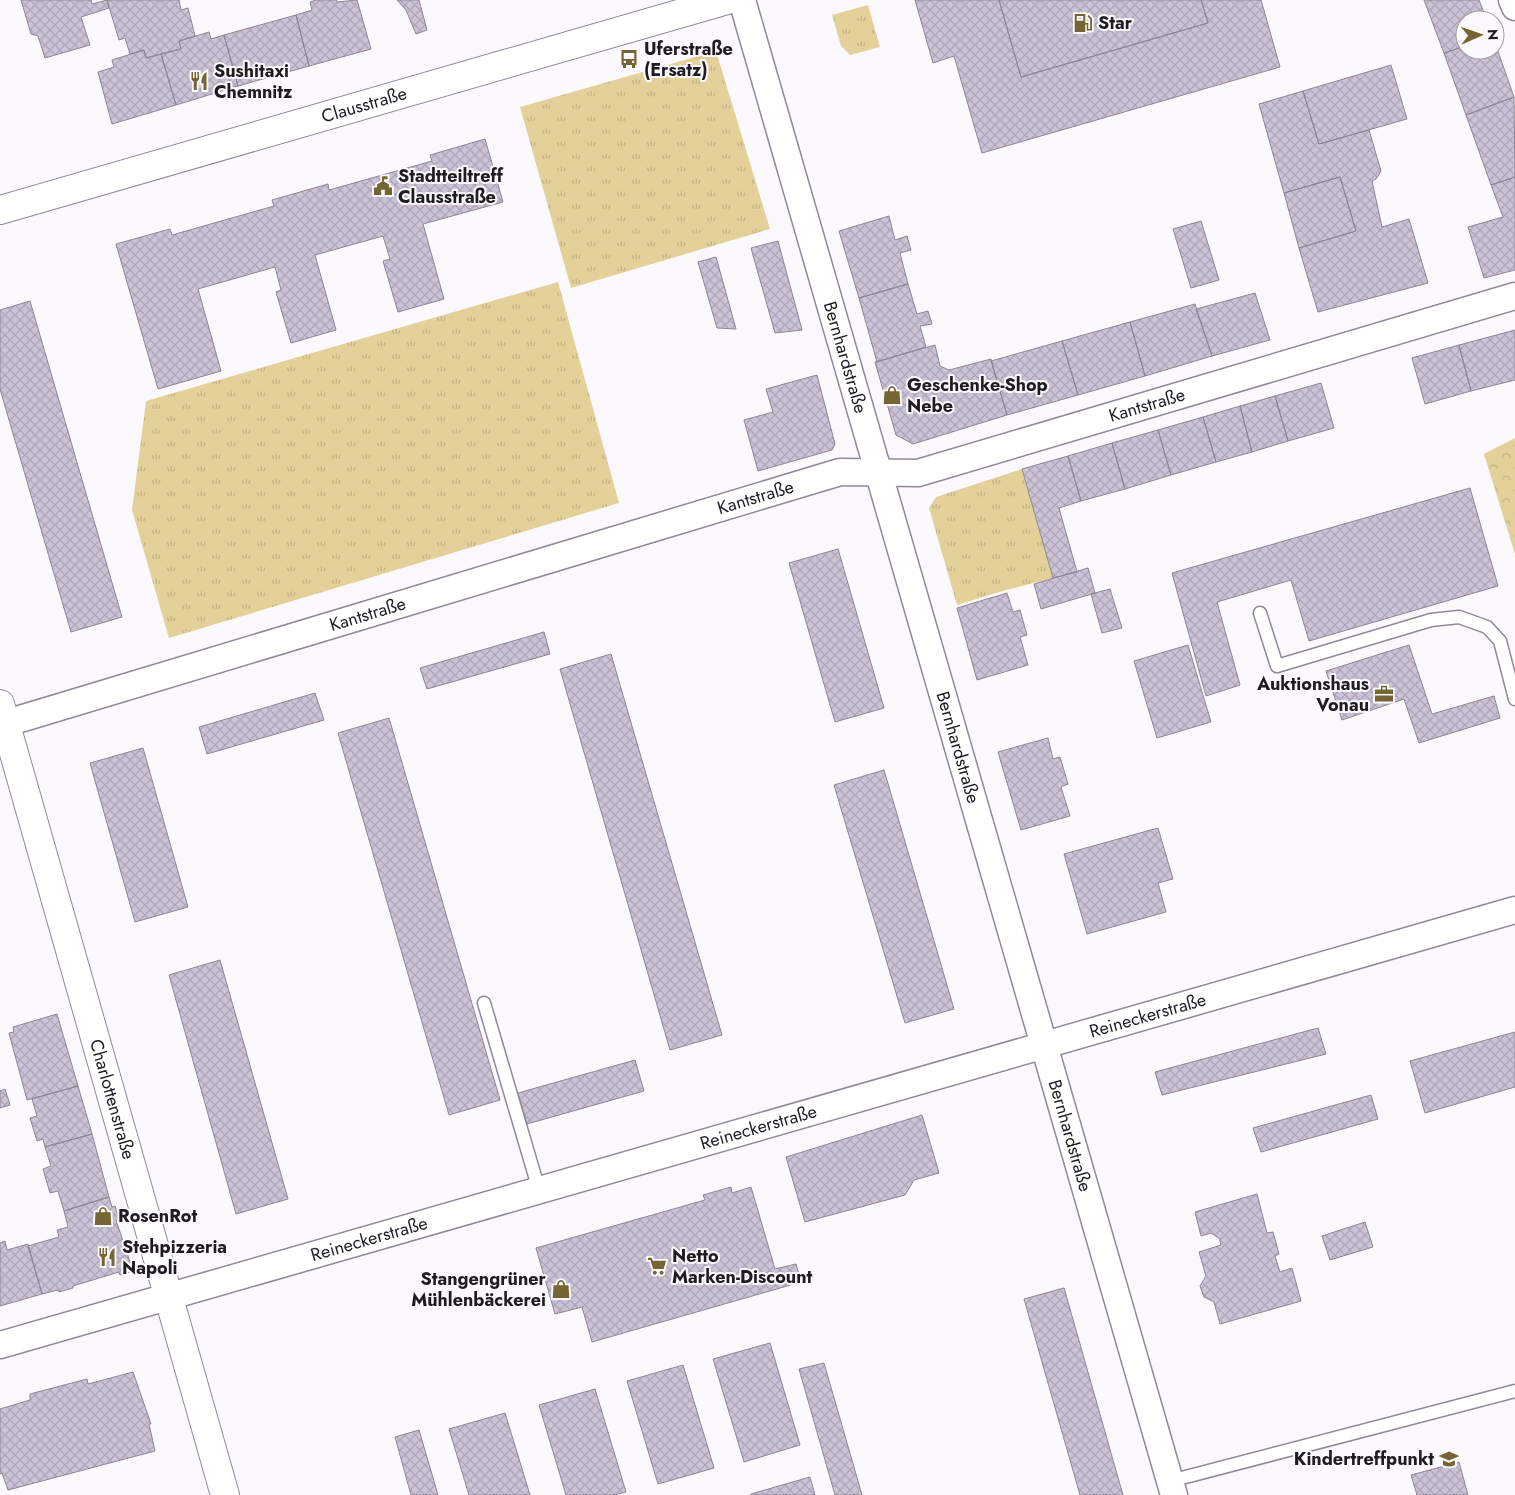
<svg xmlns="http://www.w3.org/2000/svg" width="1515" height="1495" font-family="Jost,sans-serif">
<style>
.grass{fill:url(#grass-tufts)}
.forest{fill:url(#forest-crowns)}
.building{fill:url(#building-cross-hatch);stroke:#8e8596}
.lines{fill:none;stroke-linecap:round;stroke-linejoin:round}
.service-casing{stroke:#91889a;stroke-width:15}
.minor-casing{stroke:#91889a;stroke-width:29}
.tertiary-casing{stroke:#91889a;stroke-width:30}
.secondary-casing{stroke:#91889a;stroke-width:30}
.service{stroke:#fff;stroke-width:12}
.minor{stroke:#fff;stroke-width:26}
.tertiary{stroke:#fff;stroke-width:28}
.secondary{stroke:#fff;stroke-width:28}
.labels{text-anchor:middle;stroke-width:4;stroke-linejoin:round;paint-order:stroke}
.poi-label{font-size:18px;font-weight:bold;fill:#1e1b22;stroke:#fbf9fd;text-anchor:start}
.street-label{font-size:18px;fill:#1e1b22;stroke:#fbf9fd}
</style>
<defs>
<pattern id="grass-tufts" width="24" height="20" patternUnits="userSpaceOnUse" patternTransform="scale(1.25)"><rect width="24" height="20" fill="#e3d199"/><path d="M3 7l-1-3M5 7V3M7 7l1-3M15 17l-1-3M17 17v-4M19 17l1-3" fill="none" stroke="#c2b384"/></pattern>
<pattern id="forest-crowns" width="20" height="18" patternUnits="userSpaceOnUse" patternTransform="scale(1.25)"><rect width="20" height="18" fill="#e3d199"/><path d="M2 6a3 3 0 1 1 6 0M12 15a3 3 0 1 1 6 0" fill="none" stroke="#c2b384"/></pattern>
<pattern id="building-cross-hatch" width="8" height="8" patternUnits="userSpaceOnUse" patternTransform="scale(1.25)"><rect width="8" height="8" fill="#cbc2d5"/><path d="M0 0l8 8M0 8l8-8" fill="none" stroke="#aea6b7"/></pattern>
</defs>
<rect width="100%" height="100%" fill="#fbf9fd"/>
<path class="grass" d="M 868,5 L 880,47 L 850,55 L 841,46 L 832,15 Z
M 716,51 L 770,229 L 571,288 L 520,107 Z
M 558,282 L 619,503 L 169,638 L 132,510 L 146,401 Z
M 1022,469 L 1053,578 L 1006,590 L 957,605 L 929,508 L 936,497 Z"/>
<path class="forest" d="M 1515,438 L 1515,554 L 1484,454 Z"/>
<path class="building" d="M 21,0 L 91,0 L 92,4 L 107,0 L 109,8 L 81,17 L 90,45 L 45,58 L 38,36 L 31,34 Z
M 107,0 L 179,0 L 181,10 L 188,8 L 195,36 L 179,41 L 181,49 L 161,54 L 146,58 L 144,50 L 130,54 L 125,38 L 119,40 Z
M 316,0 L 336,0 L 337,2 L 357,0 L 371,49 L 309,66 L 296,15 L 312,10 L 310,2 Z
M 397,0 L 419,0 L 427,30 L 416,34 L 406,10 Z
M 915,0 L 999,0 L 1021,77 L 1208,23 L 1201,0 L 1261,0 L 1280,67 L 982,153 L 954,56 L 933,63 Z
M 999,0 L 1201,0 L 1208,23 L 1021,77 Z
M 1424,0 L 1479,0 L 1487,20 L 1465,20 L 1465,46 L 1444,53 Z
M 296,15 L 309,66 L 238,86 L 224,35 Z
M 209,32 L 211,39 L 224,35 L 238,86 L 176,105 L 161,54 L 181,49 L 179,41 Z
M 1495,43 L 1514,97 L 1466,115 L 1444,53 L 1465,46 L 1465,50 L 1495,50 Z
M 144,50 L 146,58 L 161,54 L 176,105 L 112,124 L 98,72 L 114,67 L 112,60 Z
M 1391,65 L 1407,119 L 1319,144 L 1303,91 Z
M 1303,91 L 1319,144 L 1369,130 L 1381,171 L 1376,179 L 1372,181 L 1382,227 L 1409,219 L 1428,283 L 1318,312 L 1299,248 L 1356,231 L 1340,177 L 1284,193 L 1259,104 Z
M 1514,97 L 1515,177 L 1491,185 L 1466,115 Z
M 485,139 L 503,202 L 423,224 L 444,299 L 398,312 L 383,261 L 390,259 L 383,236 L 315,255 L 336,330 L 291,343 L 276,292 L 281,290 L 275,267 L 198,289 L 221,371 L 158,389 L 116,244 L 170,229 L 172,235 L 274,206 L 272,200 L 328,184 L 329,190 L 432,161 L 430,155 Z
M 1340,177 L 1356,231 L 1299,248 L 1284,193 Z
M 1515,177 L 1515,270 L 1484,278 L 1468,227 L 1503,217 L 1491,185 Z
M 889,216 L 895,240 L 907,236 L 911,250 L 900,253 L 908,284 L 859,298 L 839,231 Z
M 1201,221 L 1219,280 L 1191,288 L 1173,229 Z
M 778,241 L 802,330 L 775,333 L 751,248 Z
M 716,257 L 736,329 L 717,328 L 698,262 Z
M 908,284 L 917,314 L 928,311 L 932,324 L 920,326 L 926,347 L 877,362 L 859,298 Z
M 1255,293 L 1270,340 L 1212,356 L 1196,309 Z
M 30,301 L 122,617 L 71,632 L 0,389 L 0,310 Z
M 1195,304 L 1212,356 L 1145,376 L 1130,322 Z
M 1130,322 L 1145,376 L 1078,395 L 1062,341 Z
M 1515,330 L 1515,380 L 1471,391 L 1459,345 Z
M 1062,341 L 1078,395 L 1007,415 L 991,361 Z
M 935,345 L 940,366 L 949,370 L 991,359 L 1007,415 L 913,444 L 896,435 L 875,362 Z
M 1459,345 L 1471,391 L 1425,404 L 1412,358 Z
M 817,375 L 835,444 L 832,450 L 758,471 L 744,420 L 773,412 L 766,389 Z
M 1321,383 L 1334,428 L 1288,441 L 1275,396 Z
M 1275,396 L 1288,441 L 1252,452 L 1240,406 Z
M 1240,406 L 1252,452 L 1216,462 L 1203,417 Z
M 1203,417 L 1216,462 L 1171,475 L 1158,430 Z
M 1158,430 L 1171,475 L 1125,489 L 1112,443 Z
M 1112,443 L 1125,489 L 1081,501 L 1068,456 Z
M 1068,456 L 1081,501 L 1059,508 L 1077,572 L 1053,578 L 1022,469 Z
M 1470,488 L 1498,586 L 1309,641 L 1291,580 L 1217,602 L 1240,685 L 1206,696 L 1172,573 Z
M 838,549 L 884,708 L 835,722 L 789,563 Z
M 1088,568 L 1095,593 L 1041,609 L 1034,584 Z
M 1110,589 L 1122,628 L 1102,633 L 1091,594 Z
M 1007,593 L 1013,612 L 1020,610 L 1027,635 L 1020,637 L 1028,665 L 977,680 L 957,608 Z
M 544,632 L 550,654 L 427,689 L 420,668 Z
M 1188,645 L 1211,722 L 1157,738 L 1134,661 Z
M 1409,645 L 1432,714 L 1494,696 L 1500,718 L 1419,743 L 1404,699 L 1342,720 L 1326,671 Z
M 611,654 L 722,1035 L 670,1050 L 560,669 Z
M 315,693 L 324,720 L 207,754 L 199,727 Z
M 389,718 L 500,1100 L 449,1115 L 338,733 Z
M 1048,738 L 1053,759 L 1060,757 L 1068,784 L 1061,787 L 1070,816 L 1021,830 L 998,752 Z
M 143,748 L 188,907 L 135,922 L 90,763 Z
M 884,770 L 954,1009 L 905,1023 L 834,785 Z
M 1158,828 L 1173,879 L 1158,883 L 1166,912 L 1087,934 L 1064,854 Z
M 220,960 L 288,1199 L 236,1214 L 169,975 Z
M 57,1014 L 78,1086 L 27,1100 L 9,1033 L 14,1032 L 13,1027 Z
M 1318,1028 L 1326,1054 L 1162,1095 L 1155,1072 Z
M 1515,1032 L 1515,1087 L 1425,1113 L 1410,1061 Z
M 635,1060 L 644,1091 L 527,1124 L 518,1093 Z
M 78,1086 L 92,1134 L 45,1147 L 43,1139 L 37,1141 L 30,1118 L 37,1116 L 32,1099 Z
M 5,1089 L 10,1105 L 0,1108 L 0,1091 Z
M 1371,1095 L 1378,1119 L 1261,1152 L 1253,1128 Z
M 922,1115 L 939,1173 L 914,1180 L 905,1195 L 805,1222 L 786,1157 Z
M 92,1134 L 109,1197 L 64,1211 L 58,1191 L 50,1193 L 43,1169 L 51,1166 L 45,1147 Z
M 731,1187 L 732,1193 L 751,1187 L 775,1269 L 796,1264 L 801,1282 L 592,1342 L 582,1307 L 555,1314 L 536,1248 L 705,1200 L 703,1195 Z
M 1257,1194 L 1267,1233 L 1273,1232 L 1279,1254 L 1275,1256 L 1280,1272 L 1292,1268 L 1301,1301 L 1220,1324 L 1214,1302 L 1204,1297 L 1200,1286 L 1206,1276 L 1199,1252 L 1221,1245 L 1219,1238 L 1211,1233 L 1201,1236 L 1195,1212 Z
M 109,1197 L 112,1207 L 115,1206 L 119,1219 L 116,1220 L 133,1271 L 120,1275 L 119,1272 L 73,1286 L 73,1288 L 59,1292 L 58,1290 L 42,1294 L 28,1246 L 59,1237 L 57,1230 L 68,1227 L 64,1211 Z
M 1365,1222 L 1373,1247 L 1330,1260 L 1322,1236 Z
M 5,1241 L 7,1250 L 28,1244 L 42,1294 L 0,1306 L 0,1243 Z
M 1064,1288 L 1123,1495 L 1080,1495 L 1024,1299 Z
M 770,1343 L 800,1445 L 744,1462 L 713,1359 Z
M 824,1363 L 862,1495 L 835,1495 L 799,1369 Z
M 683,1365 L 714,1468 L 658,1484 L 627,1381 Z
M 133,1372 L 151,1424 L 149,1424 L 155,1451 L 8,1490 L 2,1473 L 0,1474 L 0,1409 L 30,1400 L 30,1394 L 87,1379 L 88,1384 Z
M 595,1389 L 626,1492 L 614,1495 L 566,1495 L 539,1405 Z
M 505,1413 L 530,1495 L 469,1495 L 449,1429 Z
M 419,1430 L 438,1495 L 411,1495 L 395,1437 Z
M 1459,1462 L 1468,1495 L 1417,1495 L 1411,1475 Z
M 810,1477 L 815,1495 L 751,1495 L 751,1494 Z"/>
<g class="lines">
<g class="service-casing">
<path id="service" d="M 1260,613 L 1277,666 L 1431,620 L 1459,617 L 1487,627 L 1500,641 L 1515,699
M 484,1003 L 539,1190
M 1170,1481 L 1515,1391"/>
</g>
<g class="minor-casing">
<g id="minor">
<path id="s1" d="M 742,0 L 1174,1495"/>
<path d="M 1512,0 L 1515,7"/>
<path id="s2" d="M 0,725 L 840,472 L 918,473 L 1515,296"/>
<path id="s3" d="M 0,1345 L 1515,910"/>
</g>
</g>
<g class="tertiary-casing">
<g id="tertiary">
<path id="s4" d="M 0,704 L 225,1495"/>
</g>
</g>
<g class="secondary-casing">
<g id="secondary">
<path id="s5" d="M 0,210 L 727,0"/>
</g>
</g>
<use href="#service" class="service"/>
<use href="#minor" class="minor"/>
<use href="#tertiary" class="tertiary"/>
<use href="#secondary" class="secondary"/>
</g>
<defs>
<g id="fuel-bare" transform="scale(1.5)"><path d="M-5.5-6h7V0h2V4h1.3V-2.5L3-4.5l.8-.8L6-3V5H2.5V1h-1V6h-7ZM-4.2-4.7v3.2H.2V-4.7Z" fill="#756533" stroke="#fbf9fd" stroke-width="2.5" paint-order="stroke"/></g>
<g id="bus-bare" transform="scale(1.5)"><path d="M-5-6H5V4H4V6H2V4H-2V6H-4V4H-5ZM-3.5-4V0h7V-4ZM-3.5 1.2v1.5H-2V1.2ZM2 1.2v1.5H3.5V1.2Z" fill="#756533" stroke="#fbf9fd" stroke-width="2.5" paint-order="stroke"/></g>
<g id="restaurant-bare" transform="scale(1.5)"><path d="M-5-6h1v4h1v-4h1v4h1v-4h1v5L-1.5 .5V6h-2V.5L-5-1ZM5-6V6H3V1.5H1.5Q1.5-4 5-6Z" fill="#756533" stroke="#fbf9fd" stroke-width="2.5" paint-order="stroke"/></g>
<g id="civic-bare" transform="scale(1.5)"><path d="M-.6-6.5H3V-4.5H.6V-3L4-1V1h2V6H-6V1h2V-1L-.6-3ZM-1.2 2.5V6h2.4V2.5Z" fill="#756533" stroke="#fbf9fd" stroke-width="2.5" paint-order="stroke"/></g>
<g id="shop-bare" transform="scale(1.5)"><path d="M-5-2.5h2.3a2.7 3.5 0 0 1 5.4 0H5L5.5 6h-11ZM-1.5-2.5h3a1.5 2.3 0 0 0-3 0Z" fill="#756533" stroke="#fbf9fd" stroke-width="2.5" paint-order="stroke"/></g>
<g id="office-bare" transform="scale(1.5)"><path d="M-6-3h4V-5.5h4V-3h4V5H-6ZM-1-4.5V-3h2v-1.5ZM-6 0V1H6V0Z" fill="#756533" stroke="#fbf9fd" stroke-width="2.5" paint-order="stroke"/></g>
<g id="supermarket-bare" transform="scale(1.5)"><path d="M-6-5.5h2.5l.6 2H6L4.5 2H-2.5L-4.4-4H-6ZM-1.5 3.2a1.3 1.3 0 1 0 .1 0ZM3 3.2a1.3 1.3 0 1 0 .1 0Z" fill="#756533" stroke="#fbf9fd" stroke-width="2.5" paint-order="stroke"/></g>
<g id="school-bare" transform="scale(1.5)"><path d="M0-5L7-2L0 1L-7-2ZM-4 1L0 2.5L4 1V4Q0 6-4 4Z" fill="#756533" stroke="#fbf9fd" stroke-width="2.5" paint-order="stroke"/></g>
</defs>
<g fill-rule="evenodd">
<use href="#fuel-bare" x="1083" y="23"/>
<use href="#bus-bare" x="629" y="59"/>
<use href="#restaurant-bare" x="199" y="81"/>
<use href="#civic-bare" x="383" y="186"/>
<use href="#shop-bare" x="892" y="395"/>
<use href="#office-bare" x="1384" y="694"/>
<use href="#shop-bare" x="103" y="1216"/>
<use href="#restaurant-bare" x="107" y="1257"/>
<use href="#supermarket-bare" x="657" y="1266"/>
<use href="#shop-bare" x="561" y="1289"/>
<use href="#school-bare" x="1449" y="1459"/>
</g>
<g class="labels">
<g class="poi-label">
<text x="1098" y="29">Star</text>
<text x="644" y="55">Uferstraße<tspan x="644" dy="21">(Ersatz)</tspan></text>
<text x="214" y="77">Sushitaxi<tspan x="214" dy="21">Chemnitz</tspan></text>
<text x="398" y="182">Stadtteiltreff<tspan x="398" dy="21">Clausstraße</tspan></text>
<text x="907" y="391">Geschenke-Shop<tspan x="907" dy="21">Nebe</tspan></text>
<text x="1369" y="690" text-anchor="end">Auktionshaus<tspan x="1369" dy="21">Vonau</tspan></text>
<text x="118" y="1222">RosenRot</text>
<text x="122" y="1253">Stehpizzeria<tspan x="122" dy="21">Napoli</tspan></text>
<text x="672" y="1262">Netto<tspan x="672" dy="21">Marken-Discount</tspan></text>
<text x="546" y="1285" text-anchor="end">Stangengrüner<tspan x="546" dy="21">Mühlenbäckerei</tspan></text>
<text x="1434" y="1465" text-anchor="end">Kindertreffpunkt</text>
</g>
<g class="street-label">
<text dy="6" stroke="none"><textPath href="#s5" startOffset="379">Clausstraße</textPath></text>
<text dy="6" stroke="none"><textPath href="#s1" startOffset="372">Bernhardstraße</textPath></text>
<text dy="6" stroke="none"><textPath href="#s2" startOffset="1194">Kantstraße</textPath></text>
<text dy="6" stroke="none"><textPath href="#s2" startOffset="789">Kantstraße</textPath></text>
<text dy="6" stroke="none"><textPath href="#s2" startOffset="384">Kantstraße</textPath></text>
<text dy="6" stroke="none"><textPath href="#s1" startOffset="778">Bernhardstraße</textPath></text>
<text dy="6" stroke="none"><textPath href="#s3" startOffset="1194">Reineckerstraße</textPath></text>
<text dy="6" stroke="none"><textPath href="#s4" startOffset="411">Charlottenstraße</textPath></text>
<text dy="6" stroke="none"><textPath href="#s3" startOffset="789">Reineckerstraße</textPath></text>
<text dy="6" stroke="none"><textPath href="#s1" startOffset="1182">Bernhardstraße</textPath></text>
<text dy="6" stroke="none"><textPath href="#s3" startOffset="384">Reineckerstraße</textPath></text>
</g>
</g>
<g transform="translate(1480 35) rotate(88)"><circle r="24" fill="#fbf9fd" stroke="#a3a0a5"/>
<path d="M0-4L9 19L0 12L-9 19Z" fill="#756533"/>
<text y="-8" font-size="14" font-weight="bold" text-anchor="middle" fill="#1e1b22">N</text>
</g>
</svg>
